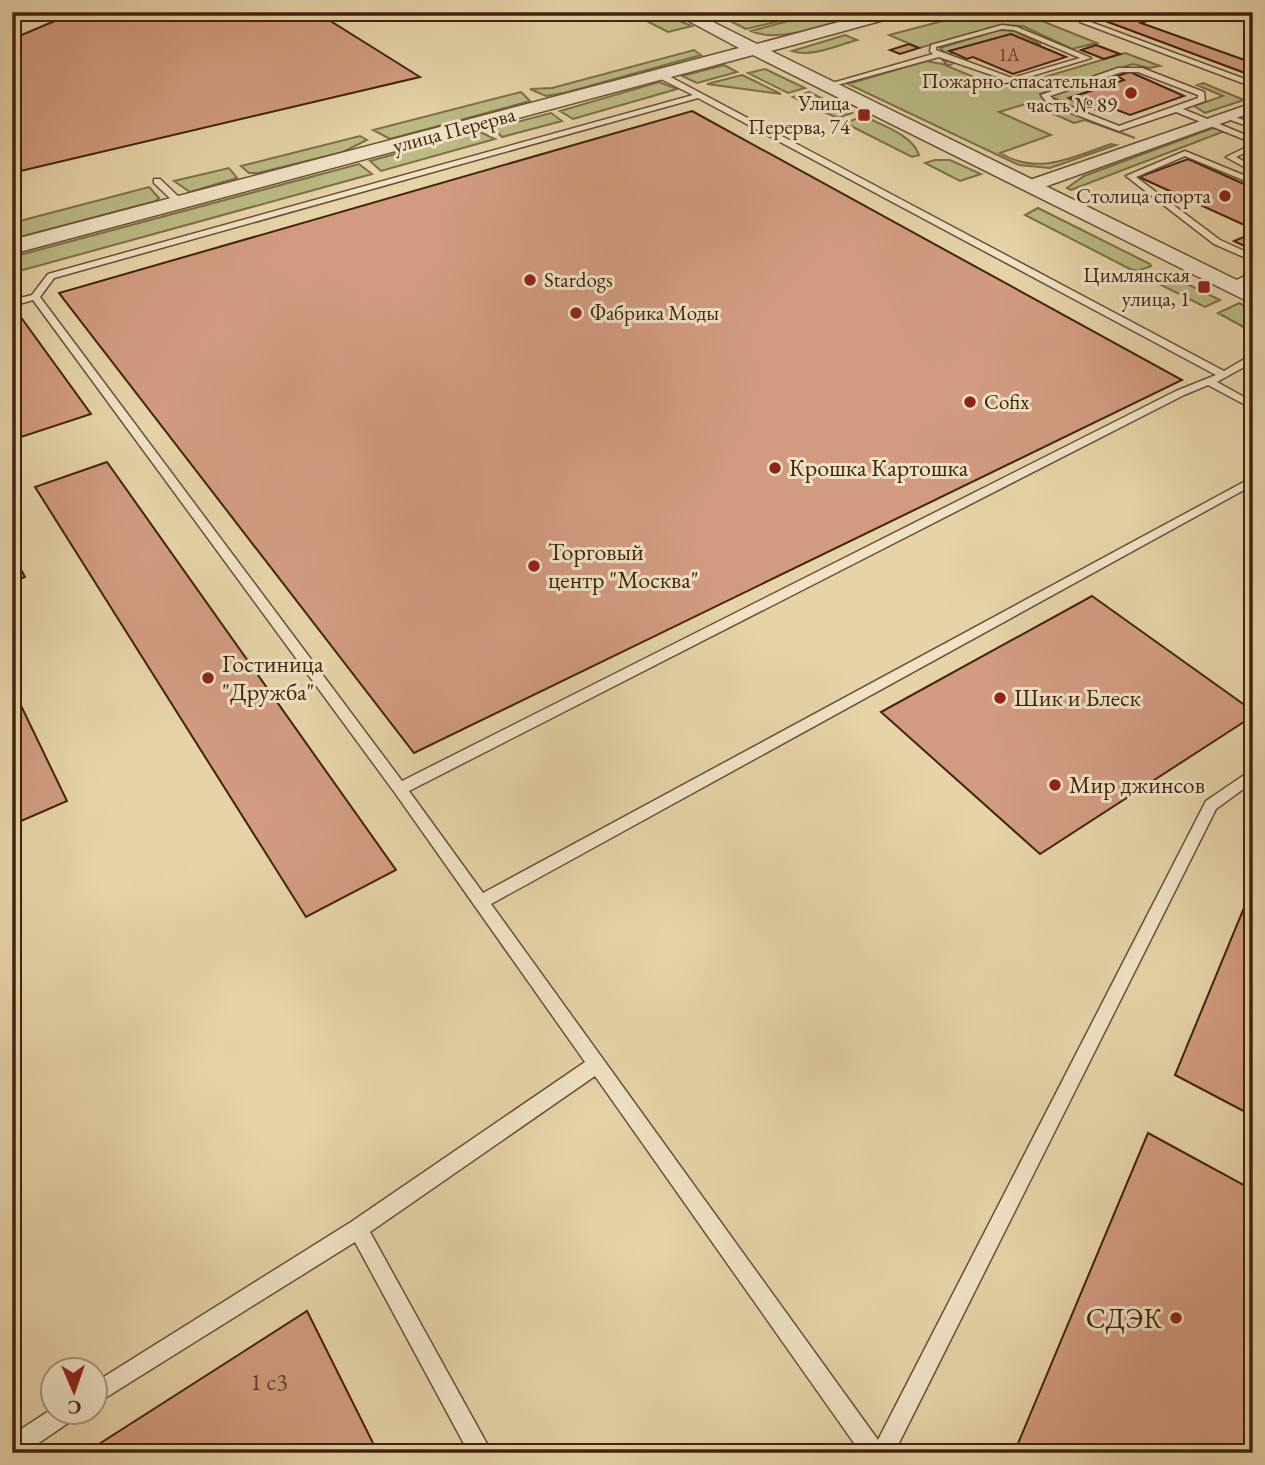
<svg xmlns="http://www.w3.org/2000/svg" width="1265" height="1465" font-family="'EB Garamond',serif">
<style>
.green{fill:#bbbb84;stroke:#7e6f48;stroke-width:2}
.building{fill:#d29b80;stroke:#40230b;stroke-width:2}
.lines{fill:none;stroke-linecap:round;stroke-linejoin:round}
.service-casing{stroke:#6a4f32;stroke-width:3}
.minor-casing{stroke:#6a4f32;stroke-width:3}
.tertiary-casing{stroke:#6a4f32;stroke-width:3}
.service{fill:#efe2c6;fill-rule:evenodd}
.minor{fill:#efe2c6;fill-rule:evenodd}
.tertiary{fill:#efe2c6;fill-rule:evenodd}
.poi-dot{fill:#8f2418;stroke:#efe2c6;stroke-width:2.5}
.labels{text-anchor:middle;stroke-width:6;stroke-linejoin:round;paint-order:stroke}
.far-number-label{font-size:18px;fill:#644128}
.far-poi-label{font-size:21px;fill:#40230b;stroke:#efe2c6;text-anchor:end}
.far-street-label{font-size:21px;fill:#40230b;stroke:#efe2c6}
.poi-label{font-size:24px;fill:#40230b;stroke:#efe2c6;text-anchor:start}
.near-number-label{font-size:24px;fill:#644128}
.near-poi-label{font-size:28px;fill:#40230b;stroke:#efe2c6;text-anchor:end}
</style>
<rect width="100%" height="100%" fill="#e6d3a8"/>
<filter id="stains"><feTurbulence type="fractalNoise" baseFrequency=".00286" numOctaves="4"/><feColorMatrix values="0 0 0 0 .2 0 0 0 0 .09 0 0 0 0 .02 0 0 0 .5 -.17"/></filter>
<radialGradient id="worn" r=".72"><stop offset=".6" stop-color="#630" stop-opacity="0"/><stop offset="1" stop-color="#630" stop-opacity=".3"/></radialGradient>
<path class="green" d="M 629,12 L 646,12 L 643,14 L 657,21 L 668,18 L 657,12 L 692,26 L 668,32 Z
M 712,12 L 795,12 L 793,18 L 746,29 Z
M 822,12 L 871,12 C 840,20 781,45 751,31 Z
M 977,12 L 1054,12 L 1059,15 L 1042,21 L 1097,43 L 1072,49 L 1023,26 L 1001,25 L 919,48 L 889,35 Z
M 999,30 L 1014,31 L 1040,44 L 1036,46 L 1010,34 L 950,51 L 953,53 L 948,55 L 940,48 Z
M 845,35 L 857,40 C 838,45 811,58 792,51 Z
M 694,50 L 701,55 L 564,93 L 546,96 L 530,89 L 552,88 Z
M 1125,53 L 1160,66 L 1149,68 L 1133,64 L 1040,94 L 1045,102 L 1135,138 L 1085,120 L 1074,123 L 1029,103 L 999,112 L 1051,135 L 1000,153 C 1038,176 1073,157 1111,144 L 1116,145 L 1050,168 L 1019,165 L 848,84 L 926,61 L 947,65 L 942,59 L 954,63 L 947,66 L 981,80 L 990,78 L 1011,87 Z
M 724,65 L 737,72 L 697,83 L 682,76 Z
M 765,69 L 805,88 L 788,93 L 748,73 Z
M 742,75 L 781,94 L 707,84 Z
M 659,82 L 677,89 L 573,119 L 560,111 Z
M 1203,83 L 1244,100 L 1205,113 L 1194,106 L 1223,96 L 1197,85 Z
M 1080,85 L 1092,90 L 1070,99 L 1092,108 L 1081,111 L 1050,96 Z
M 521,92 L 530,101 L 390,139 L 373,130 Z
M 809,92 L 852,113 L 837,118 L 793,97 Z
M 551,113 L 562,121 L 502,137 L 494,128 Z
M 863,116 C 881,125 913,135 919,155 L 912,157 L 845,123 Z
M 1213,128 L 1225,131 L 1071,190 L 1067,188 L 1084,176 Z
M 478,131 L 495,139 L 381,171 L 370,161 Z
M 360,136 L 367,140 L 343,152 L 258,173 L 249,173 L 241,166 Z
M 935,160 L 950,160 L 981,174 L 960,181 L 925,163 Z
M 359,164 L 372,174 L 12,273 L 12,257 Z
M 229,168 L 237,178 L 190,192 L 174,181 Z
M 149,187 L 159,198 L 156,201 L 12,239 L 12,223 Z
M 1038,208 L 1150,264 L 1151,266 L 1138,271 L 1130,269 L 1025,215 Z
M 1161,271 L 1220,300 L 1205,307 L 1145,277 Z
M 1239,303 L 1253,310 L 1253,328 L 1249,330 L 1218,313 Z"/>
<path class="building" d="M 76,12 L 316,12 L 420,77 L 12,173 L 12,39 Z
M 657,12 L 669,18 L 657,21 L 642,13 Z
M 1124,12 L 1176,12 L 1141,23 L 1253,63 L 1253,76 L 1100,19 Z
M 1011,34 L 1066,57 L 1013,74 L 973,57 L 967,59 L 949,51 Z
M 909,44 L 919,48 L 900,54 L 890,50 Z
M 1096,45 L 1120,54 L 1104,59 L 1081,50 Z
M 1130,72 L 1184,96 L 1130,115 L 1112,108 L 1101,112 L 1069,98 L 1124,80 L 1117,76 Z
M 692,111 L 1182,380 L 414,753 L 59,293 Z
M 1188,159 L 1253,188 L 1253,229 L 1139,177 Z
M 1253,233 L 1253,250 L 1234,241 Z
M 20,316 L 91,414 L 15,439 L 12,318 Z
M 107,462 L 396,870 L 306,917 L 35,487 Z
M 12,553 L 25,577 L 12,582 Z
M 1092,596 L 1253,711 L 1253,716 L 1040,854 L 881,712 Z
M 12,687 L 67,801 L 12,825 Z
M 1253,886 L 1253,1116 L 1175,1075 Z
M 1148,1133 L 1253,1190 L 1253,1453 L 1014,1453 Z
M 307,1311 L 378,1453 L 85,1453 Z"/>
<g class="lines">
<g class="service-casing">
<path id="service" d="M 1063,12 L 1097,12 L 1084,17 L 1085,20 L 1253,82 L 1253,87 L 1080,22 L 1077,17 Z
M 1002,25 L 1017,27 L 1091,58 L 1012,82 L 939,57 L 826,88 L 822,86 L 933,54 L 930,51 L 931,45 ZM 1002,29 L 1014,30 L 1080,58 L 1012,78 L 936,50 L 936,47 Z
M 1118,68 L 1142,68 L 1204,92 L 1205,101 L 1183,109 L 1253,138 L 1253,143 L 1176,112 L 1119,131 L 1048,104 L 1041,95 ZM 1122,72 L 1138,72 L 1198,95 L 1198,98 L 1119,126 L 1054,100 L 1050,96 Z
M 657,73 L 663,73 L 1224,371 L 1253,354 L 1253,362 L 1217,382 L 1253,402 L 1253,409 L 1208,385 L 1184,395 L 409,791 L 483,893 L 1253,477 L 1253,485 L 491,904 L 878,1440 L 1206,801 L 1253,769 L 1253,782 L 1216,809 L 894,1453 L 861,1453 L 595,1076 L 370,1232 L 492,1453 L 469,1453 L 355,1242 L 94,1405 L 94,1383 L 351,1222 L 585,1062 L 395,793 L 33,300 L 12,306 L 12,300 L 32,295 L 48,274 L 693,95 L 657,77 ZM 698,98 L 1216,375 L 1176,391 L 402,781 L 40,297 L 54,278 Z
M 1225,114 L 1253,123 L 1253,128 L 1225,118 Z
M 1253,144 L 1253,149 L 1236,157 L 1253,166 L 1253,172 L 1226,157 Z
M 1185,151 L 1253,179 L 1253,184 L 1185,156 L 1136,177 L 1220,240 L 1253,255 L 1253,261 L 1214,244 L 1126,176 Z
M 154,179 L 160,179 L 182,200 L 182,204 L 176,204 L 154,183 Z
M 1253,272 L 1253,279 L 1232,288 L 1224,286 Z
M 52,1409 L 52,1412 L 77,1412 L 74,1419 L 24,1453 L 12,1453 L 12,1435 Z"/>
</g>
<g class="minor-casing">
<path id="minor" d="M 1253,103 L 1253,112 L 1036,190 L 1030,191 L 1022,186 L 1024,182 Z"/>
</g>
<g class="tertiary-casing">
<path id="tertiary" d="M 672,12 L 693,12 L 757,44 L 876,12 L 904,12 L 902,15 L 771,51 L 1253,288 L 1253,304 L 753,55 L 12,254 L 12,240 L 739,48 Z"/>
</g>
<use href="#service" class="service"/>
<use href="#minor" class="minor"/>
<use href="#tertiary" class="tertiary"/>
</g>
<g class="poi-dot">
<circle cx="1131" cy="93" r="7"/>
<rect x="857" y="108" width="14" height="14" rx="3.5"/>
<circle cx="1225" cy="196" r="7"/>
<circle cx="530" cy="280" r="7"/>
<rect x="1197" y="280" width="14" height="14" rx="3.5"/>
<circle cx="576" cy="313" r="7"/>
<circle cx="970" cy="402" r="7"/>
<circle cx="775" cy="468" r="7"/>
<circle cx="534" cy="566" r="7"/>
<circle cx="208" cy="678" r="7"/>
<circle cx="1000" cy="698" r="7"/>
<circle cx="1055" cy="785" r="7"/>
<circle cx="1176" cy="1318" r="7"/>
</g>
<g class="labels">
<g class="far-number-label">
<text x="1009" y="61">1А</text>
</g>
<g class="far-poi-label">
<text x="1117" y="88">Пожарно-спасательная<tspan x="1117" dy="24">часть № 89</tspan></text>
<text x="850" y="110">Улица<tspan x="850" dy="24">Перерва, 74</tspan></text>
<text x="1211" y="203">Столица спорта</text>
<text x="1190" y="282">Цимлянская<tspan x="1190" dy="24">улица, 1</tspan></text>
<text x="544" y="287" text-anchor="start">Stardogs</text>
<text x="590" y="320" text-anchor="start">Фабрика Моды</text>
<text x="984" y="409" text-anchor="start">Cofix</text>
</g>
<g class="far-street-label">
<text transform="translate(454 130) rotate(-15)" y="7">улица Перерва</text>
</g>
<g class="poi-label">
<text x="789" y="476">Крошка Картошка</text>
<text x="548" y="560">Торговый<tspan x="548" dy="28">центр "Москва"</tspan></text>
<text x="222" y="672">Гостиница<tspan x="222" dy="28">"Дружба"</tspan></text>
<text x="1014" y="706">Шик и Блеск</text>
<text x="1069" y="793">Мир джинсов</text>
</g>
<g class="near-number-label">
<text x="269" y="1390">1 с3</text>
</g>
<g class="near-poi-label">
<text x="1162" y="1328">СДЭК</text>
</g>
</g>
<rect width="1265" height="1465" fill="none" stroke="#e6d3a8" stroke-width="42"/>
<rect x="14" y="14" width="1237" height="1437" fill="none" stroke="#40230b" stroke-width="3.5"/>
<rect x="21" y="21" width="1223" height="1423" fill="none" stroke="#40230b" stroke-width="2"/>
<g transform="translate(74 1391) rotate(178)"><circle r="33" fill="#efe2c6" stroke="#a9967b" stroke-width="2"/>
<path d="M0-5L12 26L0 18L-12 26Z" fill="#8f2418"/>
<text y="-10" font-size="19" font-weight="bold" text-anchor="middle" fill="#40230b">С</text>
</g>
<rect width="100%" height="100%" filter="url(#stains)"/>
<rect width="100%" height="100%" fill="url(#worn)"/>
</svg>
